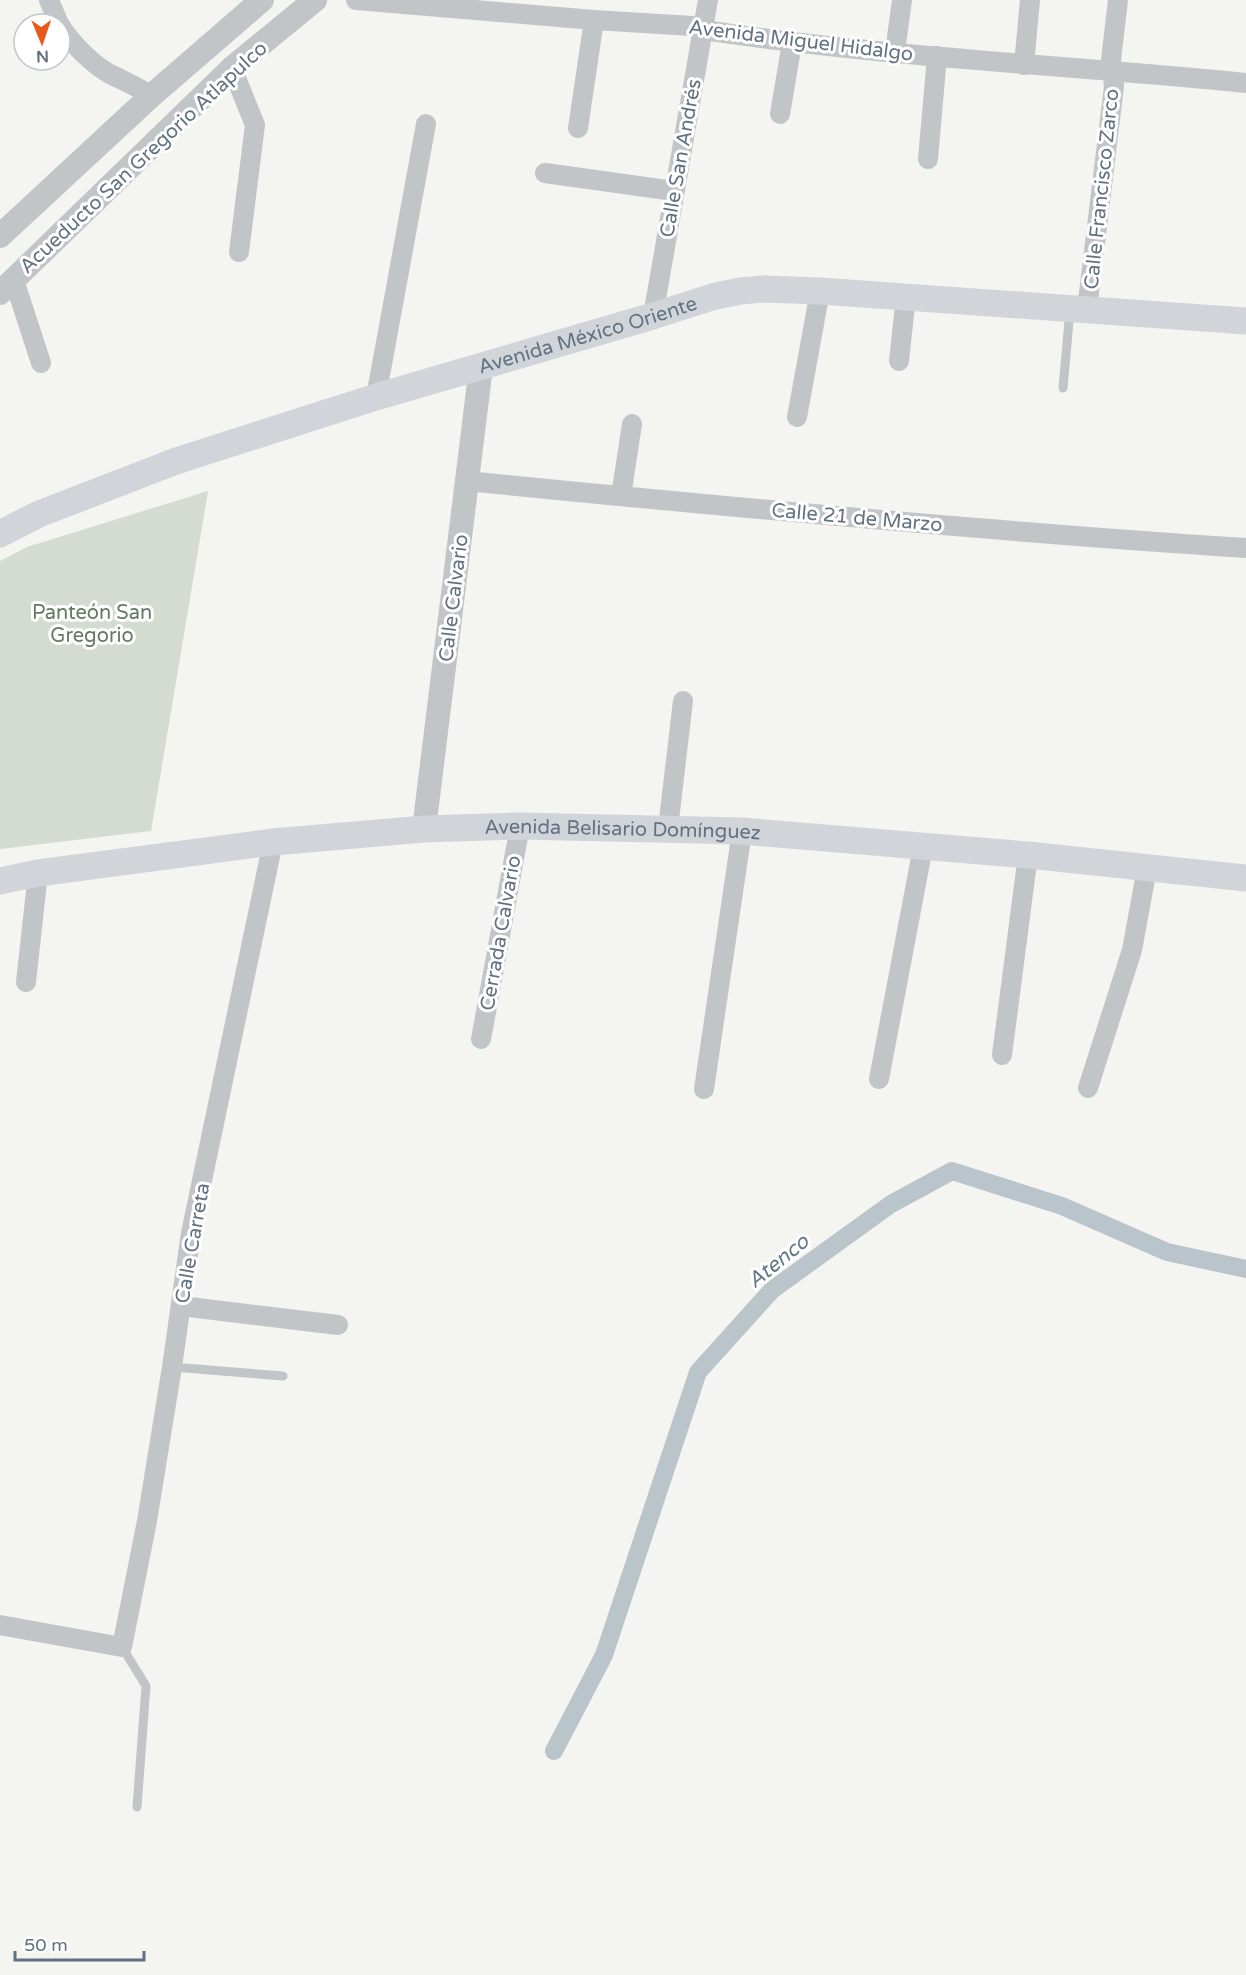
<svg xmlns="http://www.w3.org/2000/svg" width="1246" height="1975" font-family="'Varela Round',sans-serif">
<style>
.green{fill:#d4dbd1}
.lines{fill:none;stroke-linecap:round;stroke-linejoin:round}
.canal{stroke:#bac5cb;stroke-width:18}
.service{stroke:#c1c5c8;stroke-width:9}
.minor{stroke:#c1c5c8;stroke-width:20}
.tertiary{stroke:#c1c5c8;stroke-width:24}
.secondary{stroke:#d1d5da;stroke-width:27}
.labels{text-anchor:middle;stroke-width:6;stroke-linejoin:round;paint-order:stroke}
.street-label{font-size:20px;fill:#627282;stroke:#fff}
.park-label{font-size:20px;fill:#647961;stroke:#fff}
.water-label{font-size:21px;font-style:italic;fill:#637a86;stroke:#fff}
</style>
<rect width="100%" height="100%" fill="#f4f4f0"/>
<path class="green" d="M 208,491 L 151,831 L 0,849 L 0,561 L 27,547 Z"/>
<g class="lines">
<path class="canal" d="M 554,1751 L 604,1655 L 698,1372 L 772,1290 L 891,1204 L 952,1171 L 1062,1206 L 1167,1252 L 1246,1269"/>
<path class="service" d="M 1063,388 L 1070,310
M 172,1367 L 283,1376
M 122,1647 L 146,1686 L 137,1807"/>
<path class="minor" d="M 49,0 L 59,24
M 356,0 L 594,20 L 692,26 L 704,30 C 884,57 1065,65 1246,83
M 60,25 C 70,42 93,65 110,74 C 124,81 138,87 151,96
M 895,52 L 902,0
M 1024,65 L 1030,0
M 232,68 L 255,125 L 239,252
M 780,114 L 792,43
M 578,128 L 594,20
M 928,159 L 937,56
M 545,173 L 674,191
M 14,280 L 41,363
M 1087,309 L 1114,86 L 1111,60 L 1118,0
M 653,316 L 708,0
M 899,361 L 906,296
M 376,397 L 426,124
M 797,417 L 820,291
M 467,481 C 726,507 986,531 1246,548
M 621,496 L 632,424
M 668,828 L 683,701
M 26,982 L 38,873
M 481,1039 L 520,826
M 1002,1055 L 1028,855
M 879,1079 L 923,847
M 1088,1088 L 1132,950 L 1147,868
M 704,1089 L 742,831
M 181,1306 L 338,1325
M 0,1625 L 122,1647 L 147,1521 L 172,1367 L 191,1233 L 273,842"/>
<path class="tertiary" d="M 0,236 L 151,96 L 262,0
M 0,293 L 232,68 L 315,0
M 424,829 L 481,367"/>
<g class="secondary">
<path id="s1" d="M 0,534 L 39,514 L 176,461 L 376,397 L 653,316 L 712,297 L 740,291 L 765,289 L 820,291 L 1246,321"/>
<path id="s2" d="M 0,881 L 38,873 L 273,842 L 424,829 L 520,826 L 742,831 L 1028,855 L 1246,878"/>
</g>
</g>
<g class="labels">
<g class="street-label">
<text transform="translate(801 40) rotate(7)" y="7">Avenida Miguel Hidalgo</text>
<text transform="translate(143 157) rotate(-43)" y="7">Acueducto San Gregorio Atlapulco</text>
<text transform="translate(680 158) rotate(-80)" y="7">Calle San Andrés</text>
<text transform="translate(1101 189) rotate(-84)" y="7">Calle Francisco Zarco</text>
<text dy="7" stroke="none"><textPath href="#s1" startOffset="621">Avenida México Oriente</textPath></text>
<text transform="translate(857 517) rotate(5)" y="7">Calle 21 de Marzo</text>
<text transform="translate(453 598) rotate(-83)" y="7">Calle Calvario</text>
<text dy="7" stroke="none"><textPath href="#s2" startOffset="626">Avenida Belisario Domínguez</textPath></text>
<text transform="translate(500 933) rotate(-80)" y="7">Cerrada Calvario</text>
<text transform="translate(192 1243) rotate(-80)" y="7">Calle Carreta</text>
</g>
<g class="park-label">
<text x="92" y="619">Panteón San<tspan x="92" dy="23">Gregorio</tspan></text>
</g>
<g class="water-label">
<text transform="translate(778 1261) rotate(-39)" y="7">Atenco</text>
</g>
</g>
<g transform="translate(42 42) rotate(178)"><circle r="28" fill="#ffffff" stroke="#c0c7cd" stroke-width="1.5"/>
<path d="M0-4.5L10 22L0 15L-10 22Z" fill="#e8591c"/>
<text y="-9" font-size="16" font-weight="bold" text-anchor="middle" fill="#627282">N</text>
</g>
<path d="M15 1951v9h129v-9" fill="none" stroke="#627282" stroke-width="3"/>
<text x="24" y="1951" font-size="18" fill="#627282" stroke="#ffffff" stroke-width="4.5" paint-order="stroke">50 m</text>
</svg>
